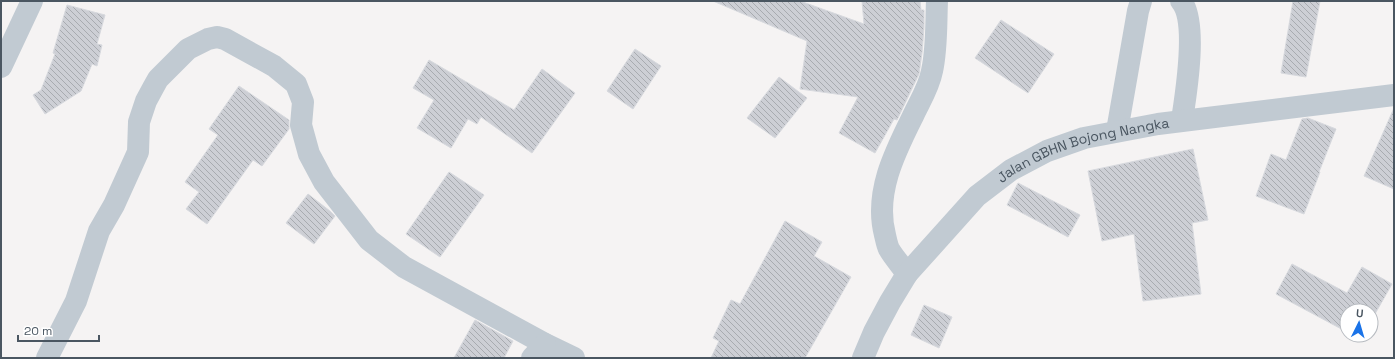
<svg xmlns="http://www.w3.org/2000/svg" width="1395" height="359" font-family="'Space Grotesk',sans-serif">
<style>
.building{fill:url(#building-back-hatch);stroke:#d7d9de}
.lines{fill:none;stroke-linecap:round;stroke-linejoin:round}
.minor{stroke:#c1cad2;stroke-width:22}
.labels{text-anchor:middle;stroke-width:3.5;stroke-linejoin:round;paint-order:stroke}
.street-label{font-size:14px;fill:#4a5661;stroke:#fff}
</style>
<defs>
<pattern id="building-back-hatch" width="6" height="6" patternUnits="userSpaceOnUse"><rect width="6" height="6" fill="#cdcfd5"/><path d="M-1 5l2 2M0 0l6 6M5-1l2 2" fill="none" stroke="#a8abb0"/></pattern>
</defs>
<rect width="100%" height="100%" fill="#f5f3f3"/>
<path class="building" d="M 713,1 L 800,1 L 864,24 L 862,1 L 920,1 L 921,10 L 924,10 L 924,27 L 922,53 L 919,74 L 897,120 L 894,119 L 875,153 L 839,133 L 858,97 L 800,89 L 807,41 Z
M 1293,1 L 1320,1 L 1306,77 L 1281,73 Z
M 67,5 L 105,15 L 97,44 L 102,45 L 97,66 L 92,64 L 81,91 L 45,114 L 33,95 L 41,90 L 55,54 L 53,53 Z
M 1001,20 L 1054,54 L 1028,93 L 975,58 Z
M 635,49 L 661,66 L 633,109 L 607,91 Z
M 429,60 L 514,110 L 542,69 L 575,93 L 532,153 L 481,117 L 477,124 L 468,119 L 451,148 L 417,128 L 434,100 L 413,88 Z
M 779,77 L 807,98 L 775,138 L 747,118 Z
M 239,86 L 289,120 L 289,129 L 262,166 L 253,160 L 207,224 L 186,209 L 199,192 L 185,182 L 218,135 L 209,129 Z
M 1394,108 L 1394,189 L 1364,176 Z
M 1308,118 L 1336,129 L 1319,172 L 1320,172 L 1304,214 L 1256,196 L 1271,154 L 1286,160 L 1302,119 Z
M 1193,149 L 1208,220 L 1192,223 L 1201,294 L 1143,301 L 1134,234 L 1102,241 L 1088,171 Z
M 449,172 L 484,195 L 440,257 L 406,234 Z
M 1018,183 L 1080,215 L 1068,237 L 1007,205 Z
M 308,194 L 330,211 L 335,216 L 314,244 L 286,223 Z
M 785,221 L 822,242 L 814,256 L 851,277 L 805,358 L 711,358 L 719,341 L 713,338 L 731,300 L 740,304 Z
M 1292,264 L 1347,293 L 1362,267 L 1392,284 L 1371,321 L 1371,311 L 1347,311 L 1347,332 L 1276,294 Z
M 924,305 L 952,317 L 939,348 L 911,335 Z
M 475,320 L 513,341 L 504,358 L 454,358 Z"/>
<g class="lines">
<g class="minor">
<path d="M 1181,1 C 1198,21 1186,94 1182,120"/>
<path d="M 1,67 L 32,1"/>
<path d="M 1117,131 L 1138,11 L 1141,1"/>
<path d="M 907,274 C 902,266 894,258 889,249 C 887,245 886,239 885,235 C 874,193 895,152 913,116 C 920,101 929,87 932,71 C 937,49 936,24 937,1"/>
<path d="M 47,358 L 76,301 L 99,231 L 114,205 L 138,152 L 139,122 L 146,101 L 153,88 L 158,79 L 188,49 L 208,39 L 217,37 L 225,39 L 274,66 L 296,84 L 303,102 L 301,125 L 309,154 L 324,182 L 369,240 L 404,267 L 545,344 L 574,358"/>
<path d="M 532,358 L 545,344"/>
<path id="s1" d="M 863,358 L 874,332 L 890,302 L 907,274 L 977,196 L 1011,170 L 1047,151 L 1084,138 L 1158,124 L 1394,95"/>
</g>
</g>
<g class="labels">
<g class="street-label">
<text dy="5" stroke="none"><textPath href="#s1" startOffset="318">Jalan GBHN Bojong Nangka</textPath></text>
</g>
</g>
<rect width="1395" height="359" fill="none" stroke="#4a5661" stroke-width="4"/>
<g transform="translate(1359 323) rotate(5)"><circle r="19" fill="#ffffff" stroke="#b7bbc0"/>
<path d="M0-3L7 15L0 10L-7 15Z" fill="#1a73e8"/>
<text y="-6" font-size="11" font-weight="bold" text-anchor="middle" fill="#4a5661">U</text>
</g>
<path d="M18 335v6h81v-6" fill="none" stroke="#4a5661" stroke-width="2"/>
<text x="24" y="335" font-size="12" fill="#4a5661" stroke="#ffffff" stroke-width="3" paint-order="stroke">20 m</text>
</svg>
